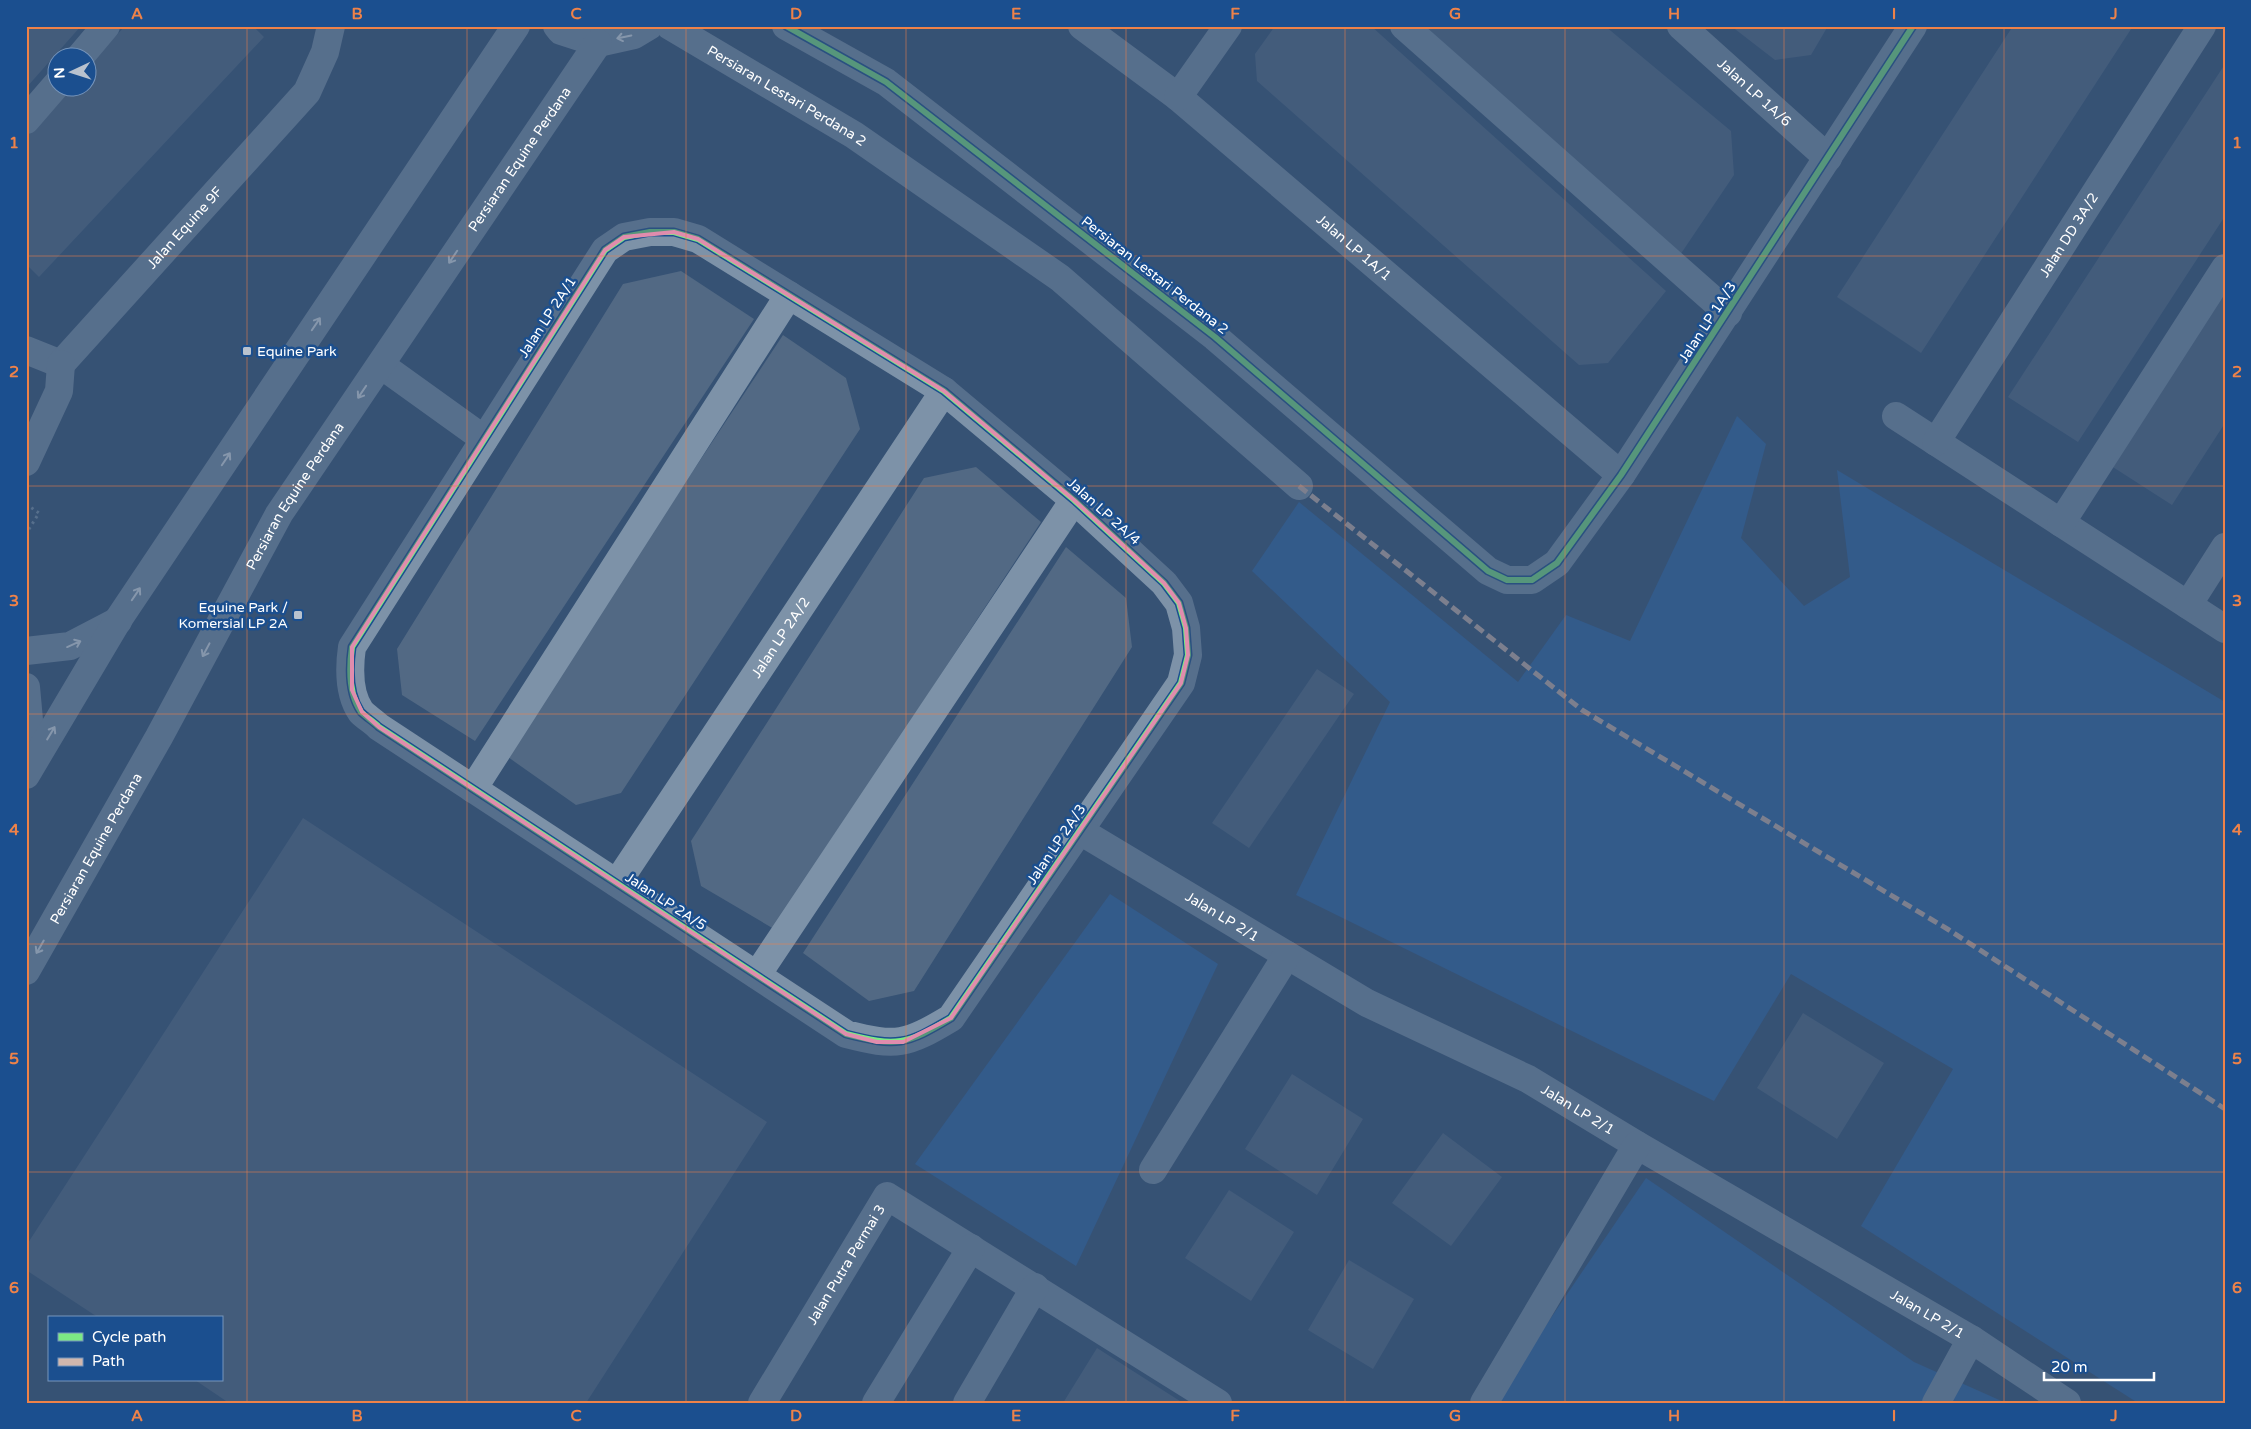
<svg xmlns="http://www.w3.org/2000/svg" width="2251" height="1429" font-family="'Varela Round',sans-serif">
<style>
.green{fill:#2f66a5}
.building{fill:#526984}
.lines{fill:none;stroke-linecap:round;stroke-linejoin:round}
.path{stroke:#7d92a8;stroke-width:3;stroke-dasharray:2.5 4;stroke-linecap:butt}
.minor{stroke:#7d92a8;stroke-width:28}
.quiet{stroke:#d1b7ad;stroke-width:5;stroke-dasharray:10 5;stroke-linecap:butt}
.cycleway-casing{stroke:#1b4f8f;stroke-width:9}
.cycleway{stroke:#7ce984;stroke-width:6}
.oneway{stroke:#e5e9ee}
.marked{fill:none;stroke:#e08cad;stroke-width:4;stroke-linejoin:round}
.grid{fill:none;stroke:#ee8249;stroke-width:1;stroke-opacity:0.55}
.poi-dot{fill:#b9c2ce;stroke:#1b4f8f;stroke-width:2}
.labels{text-anchor:middle;stroke-width:5;stroke-linejoin:round;paint-order:stroke}
.street-label{font-size:14px;fill:#fff;stroke:#1b4f8f}
.poi-label{font-size:14px;fill:#fff;stroke:#1b4f8f;text-anchor:start}
.neatline{fill:none;stroke:#ee8249;stroke-width:2}
.grid-label{font-size:16px;text-anchor:middle;font-weight:bold;fill:#ee8249}
</style>
<rect width="100%" height="100%" fill="#365274"/>
<path class="green" d="M 1737,416 L 1766,444 L 1741,538 L 1804,606 L 1850,577 L 1837,470 L 2225,702 L 2225,1403 L 2138,1403 L 1861,1226 L 1953,1069 L 1791,974 L 1714,1101 L 1296,895 L 1390,702 L 1252,571 L 1299,502 L 1518,682 L 1566,615 L 1630,641 Z
M 1110,894 L 1218,964 L 1076,1266 L 915,1164 Z
M 1646,1178 L 1914,1362 L 2006,1403 L 1493,1403 Z"/>
<path class="building" d="M 26,26 L 81,26 L 26,88 Z
M 125,26 L 253,26 L 264,37 L 39,277 L 26,264 L 26,131 L 67,88 L 88,88 L 88,66 Z
M 1275,26 L 1371,26 L 1666,291 L 1608,363 L 1579,365 L 1257,81 L 1255,54 Z
M 1425,26 L 1605,26 L 1731,131 L 1734,175 L 1680,255 Z
M 1731,26 L 1828,26 L 1811,55 L 1775,60 Z
M 2013,26 L 2133,26 L 1921,353 L 1837,297 Z
M 2225,64 L 2225,216 L 2078,442 L 2008,397 Z
M 681,271 L 754,319 L 475,741 L 402,695 L 397,649 L 623,284 Z
M 2225,277 L 2225,423 L 2172,505 L 2105,462 Z
M 783,335 L 846,378 L 860,429 L 621,793 L 576,805 L 505,755 Z
M 976,467 L 1041,522 L 774,929 L 701,886 L 691,841 L 924,478 Z
M 1066,547 L 1126,598 L 1132,647 L 914,991 L 869,1001 L 803,953 Z
M 1317,669 L 1354,694 L 1249,848 L 1212,823 Z
M 303,818 L 767,1122 L 586,1403 L 229,1403 L 195,1380 L 221,1380 L 221,1318 L 99,1318 L 26,1270 L 26,1246 Z
M 1803,1013 L 1884,1063 L 1837,1139 L 1757,1088 Z
M 1292,1074 L 1363,1119 L 1317,1195 L 1245,1149 Z
M 1443,1133 L 1502,1177 L 1451,1246 L 1392,1203 Z
M 1229,1190 L 1294,1232 L 1251,1301 L 1185,1258 Z
M 1349,1260 L 1414,1299 L 1373,1369 L 1308,1330 Z
M 1097,1348 L 1183,1403 L 1063,1403 Z"/>
<g class="lines">
<path class="path" d="M 26,504 L 39,513 L 26,534"/>
<g class="minor">
<path d="M 557,26 L 561,31 L 598,43 L 634,35 L 649,26"/>
<path id="s1" d="M 670,26 L 854,135 L 1060,278 L 1299,486"/>
<path d="M 786,26 L 886,82 L 1215,337 L 1488,571 L 1507,580 L 1532,580 L 1557,563 L 1621,475 L 1913,26"/>
<path id="s2" d="M 1082,26 L 1178,97 L 1621,475"/>
<path d="M 1404,26 L 1728,313"/>
<path id="s3" d="M 1681,26 L 1828,158"/>
<path d="M 79,58 L 106,26"/>
<path d="M 1178,97 L 1228,26"/>
<path d="M 26,120 L 58,83"/>
<path d="M 650,232 L 674,232 L 698,239 L 944,391 L 1074,500 L 1164,583 L 1179,603 L 1186,628 L 1188,655 L 1181,683 L 951,1018 C 906,1045 897,1047 846,1034 L 379,727 C 374,722 366,717 361,712 C 348,693 349,668 352,647 L 605,250 L 624,237 Z"/>
<path d="M 26,350 L 61,364"/>
<path id="s4" d="M 61,364 L 307,92 L 325,52 L 331,26"/>
<path d="M 381,365 L 484,439"/>
<path d="M 1896,416 L 2225,629"/>
<path id="s5" d="M 1936,442 L 2202,26"/>
<path d="M 26,462 L 59,391 L 61,364"/>
<path d="M 2061,523 L 2225,268"/>
<path d="M 2188,605 L 2225,547"/>
<path d="M 26,651 L 70,646 L 118,621"/>
<path d="M 26,687 L 29,720 L 26,730"/>
<path d="M 26,775 L 118,620 L 516,26"/>
<path d="M 473,789 L 789,295"/>
<path id="s6" d="M 1080,831 L 1367,1003 L 1528,1079 L 1637,1145 L 1971,1339 L 2067,1403"/>
<path id="s7" d="M 617,883 L 944,391"/>
<path id="s8" d="M 26,971 L 159,737 L 279,514 L 598,43"/>
<path d="M 757,975 L 1074,500"/>
<path d="M 1153,1170 L 1287,955"/>
<path id="s9" d="M 762,1403 L 887,1196 L 1218,1403"/>
<path d="M 876,1403 L 971,1248"/>
<path d="M 967,1403 L 1035,1287"/>
<path d="M 1484,1403 L 1637,1145"/>
<path d="M 1936,1403 L 1971,1339"/>
</g>
<path class="quiet" d="M 1299,486 L 1582,710 L 1949,930 L 2225,1109"/>
<g class="cycleway-casing">
<path id="cycleway" d="M 786,26 L 886,82 L 1215,337 L 1488,571 L 1507,580 L 1532,580 L 1557,563 L 1621,475 L 1913,26
M 650,232 L 674,232 L 698,239 L 944,391 L 1074,500 L 1164,583 L 1179,603 L 1186,628 L 1188,655 L 1181,683 L 951,1018 C 906,1045 897,1047 846,1034 L 379,727 C 374,722 366,717 361,712 C 348,693 349,668 352,647 L 605,250 L 624,237 Z"/>
</g>
<use href="#cycleway" class="cycleway"/>
</g>
<defs><path id="oneway-shaft" d="M-6 0H5M1.5-3L5.5 0L1.5 3" fill="none" stroke-width="1.6" stroke-linecap="round" stroke-linejoin="round" transform="scale(1.25)"/></defs>
<g class="oneway">
<use href="#oneway-shaft" transform="translate(624 37) rotate(168)"/>
<use href="#oneway-shaft" transform="translate(453 257) rotate(124)"/>
<use href="#oneway-shaft" transform="translate(316 324) rotate(-56)"/>
<use href="#oneway-shaft" transform="translate(362 392) rotate(124)"/>
<use href="#oneway-shaft" transform="translate(226 459) rotate(-56)"/>
<use href="#oneway-shaft" transform="translate(136 594) rotate(-56)"/>
<use href="#oneway-shaft" transform="translate(74 644) rotate(-24)"/>
<use href="#oneway-shaft" transform="translate(206 650) rotate(118)"/>
<use href="#oneway-shaft" transform="translate(51 733) rotate(-59)"/>
<use href="#oneway-shaft" transform="translate(40 947) rotate(120)"/>
</g>
<path d="M0 0H2251V1429H0ZM 674,232 L 698,239 L 944,391 L 1074,500 L 1164,583 L 1179,603 L 1186,628 L 1188,655 L 1181,683 L 951,1018 L 903,1042 L 877,1042 L 846,1034 L 379,727 L 362,712 L 352,690 L 352,647 L 605,250 L 624,237 Z" fill="#365274" fill-opacity=".55" fill-rule="evenodd"/>
<path class="marked" d="M 674,232 L 698,239 L 944,391 L 1074,500 L 1164,583 L 1179,603 L 1186,628 L 1188,655 L 1181,683 L 951,1018 L 903,1042 L 877,1042 L 846,1034 L 379,727 L 362,712 L 352,690 L 352,647 L 605,250 L 624,237 Z"/>
<path class="grid" d="M 247,26 L 247,1403M 467,26 L 467,1403M 686,26 L 686,1403M 906,26 L 906,1403M 1126,26 L 1126,1403M 1345,26 L 1345,1403M 1565,26 L 1565,1403M 1784,26 L 1784,1403M 2004,26 L 2004,1403M 26,256 L 2225,256M 26,486 L 2225,486M 26,714 L 2225,714M 26,944 L 2225,944M 26,1172 L 2225,1172"/>
<g class="poi-dot">
<rect x="242" y="346" width="10" height="10" rx="2.5"/>
<rect x="293" y="610" width="10" height="10" rx="2.5"/>
</g>
<g class="labels">
<g class="street-label">
<text dy="5" stroke="none"><textPath href="#s3" startOffset="99">Jalan LP 1A/6</textPath></text>
<text dy="5" stroke="none"><textPath href="#s1" startOffset="136">Persiaran Lestari Perdana 2</textPath></text>
<text dy="5" stroke="none"><textPath href="#s8" startOffset="951">Persiaran Equine Perdana</textPath></text>
<text dy="5" stroke="none"><textPath href="#s4" startOffset="184">Jalan Equine 9F</textPath></text>
<text dy="5" stroke="none"><textPath href="#s5" startOffset="246">Jalan DD 3A/2</textPath></text>
<text dy="5" stroke="none"><textPath href="#s2" startOffset="351">Jalan LP 1A/1</textPath></text>
<text transform="translate(1155 275) rotate(38)" y="5">Persiaran Lestari Perdana 2</text>
<text transform="translate(547 317) rotate(-57)" y="5">Jalan LP 2A/1</text>
<text transform="translate(1707 322) rotate(-57)" y="5">Jalan LP 1A/3</text>
<text dy="5" stroke="none"><textPath href="#s8" startOffset="546">Persiaran Equine Perdana</textPath></text>
<text transform="translate(1104 511) rotate(42)" y="5">Jalan LP 2A/4</text>
<text dy="5" stroke="none"><textPath href="#s7" startOffset="295">Jalan LP 2A/2</textPath></text>
<text transform="translate(1056 844) rotate(-56)" y="5">Jalan LP 2A/3</text>
<text dy="5" stroke="none"><textPath href="#s8" startOffset="141">Persiaran Equine Perdana</textPath></text>
<text transform="translate(666 901) rotate(33)" y="5">Jalan LP 2A/5</text>
<text dy="5" stroke="none"><textPath href="#s6" startOffset="166">Jalan LP 2/1</textPath></text>
<text dy="5" stroke="none"><textPath href="#s6" startOffset="571">Jalan LP 2/1</textPath></text>
<text dy="5" stroke="none"><textPath href="#s9" startOffset="162">Jalan Putra Permai 3</textPath></text>
<text dy="5" stroke="none"><textPath href="#s6" startOffset="976">Jalan LP 2/1</textPath></text>
</g>
<g class="poi-label">
<text x="257" y="356">Equine Park</text>
<text x="288" y="612" text-anchor="end">Equine Park /<tspan x="288" dy="16">Komersial LP 2A</tspan></text>
</g>
</g>
<rect width="2251" height="1429" fill="none" stroke="#1b4f8f" stroke-width="55"/>
<rect x="48" y="1316" width="175" height="65" fill="#1b4f8f" stroke="#7695bc"/>
<rect x="58" y="1333" width="25" height="8" fill="#7ce984" stroke="#7695bc"/>
<text x="92" y="1342" font-size="15" fill="#ffffff">Cycle path</text>
<rect x="58" y="1358" width="25" height="8" fill="#d1b7ad" stroke="#7695bc"/>
<text x="92" y="1366" font-size="15" fill="#ffffff">Path</text>
<g transform="translate(72 72) rotate(266)"><circle r="24" fill="#1b4f8f" stroke="#7695bc"/>
<path d="M0-4L9 19L0 12L-9 19Z" fill="#b9c2ce"/>
<text y="-8" font-size="14" font-weight="bold" text-anchor="middle" fill="#ffffff">N</text>
</g>
<path d="M2044 1372v8h110v-8" fill="none" stroke="#ffffff" stroke-width="2.5"/>
<text x="2051" y="1372" font-size="15" fill="#ffffff" stroke="#1b4f8f" stroke-width="4" paint-order="stroke">20 m</text>
<rect x="28" y="28" width="2196" height="1374" class="neatline"/>
<g class="grid-label">
<text x="137" y="19">A</text>
<text x="357" y="19">B</text>
<text x="576" y="19">C</text>
<text x="796" y="19">D</text>
<text x="1016" y="19">E</text>
<text x="1235" y="19">F</text>
<text x="1455" y="19">G</text>
<text x="1674" y="19">H</text>
<text x="1894" y="19">I</text>
<text x="2114" y="19">J</text>
<text x="14" y="148">1</text>
<text x="2237" y="148">1</text>
<text x="14" y="377">2</text>
<text x="2237" y="377">2</text>
<text x="14" y="606">3</text>
<text x="2237" y="606">3</text>
<text x="14" y="835">4</text>
<text x="2237" y="835">4</text>
<text x="14" y="1064">5</text>
<text x="2237" y="1064">5</text>
<text x="14" y="1293">6</text>
<text x="2237" y="1293">6</text>
<text x="137" y="1421">A</text>
<text x="357" y="1421">B</text>
<text x="576" y="1421">C</text>
<text x="796" y="1421">D</text>
<text x="1016" y="1421">E</text>
<text x="1235" y="1421">F</text>
<text x="1455" y="1421">G</text>
<text x="1674" y="1421">H</text>
<text x="1894" y="1421">I</text>
<text x="2114" y="1421">J</text>
</g>
</svg>
